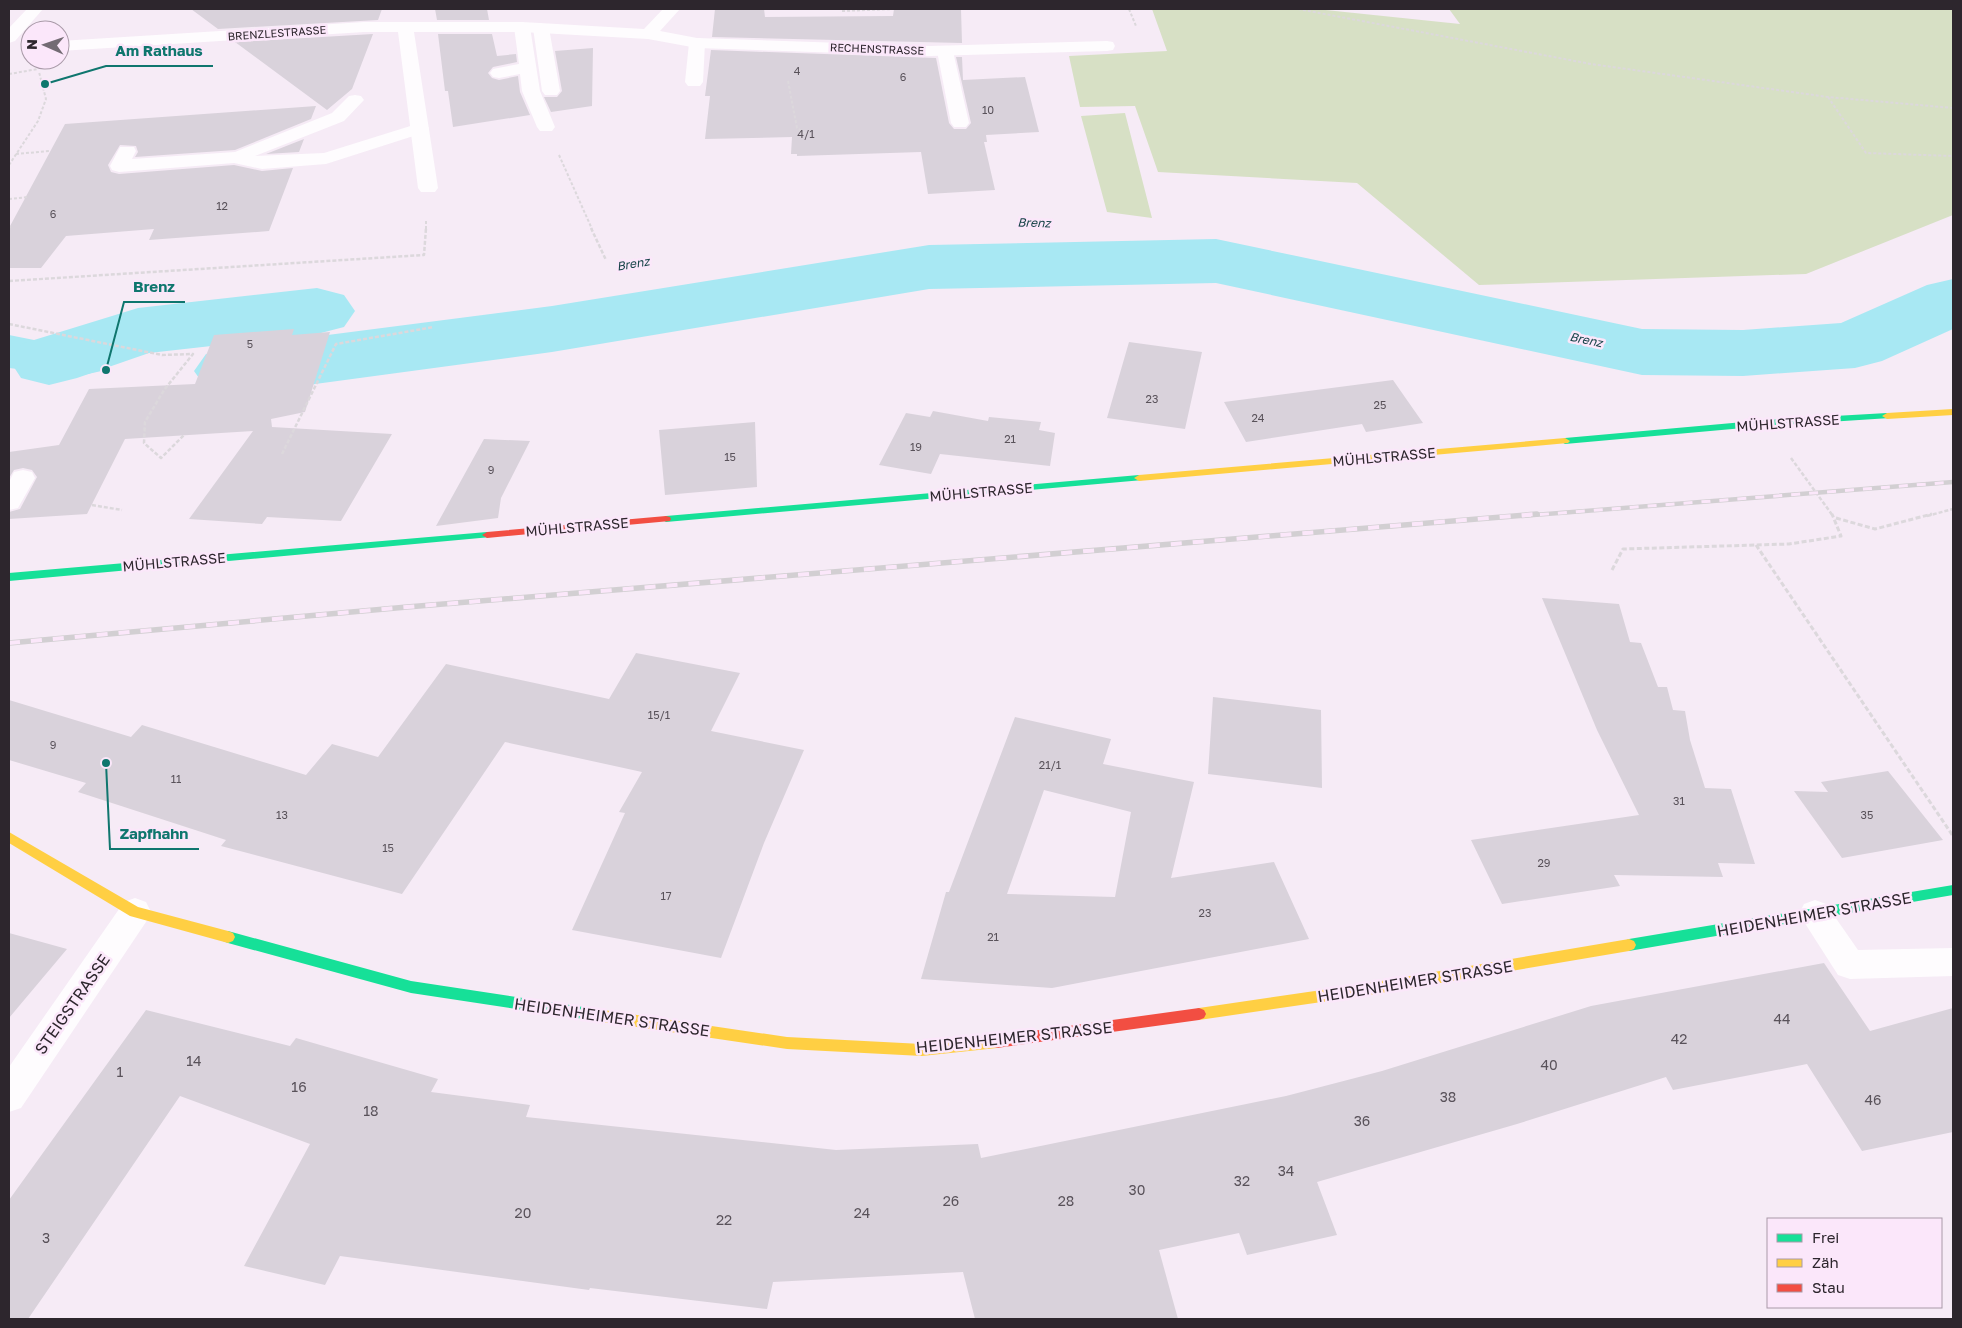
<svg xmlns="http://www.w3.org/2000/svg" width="1962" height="1328" font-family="'Golos Text',sans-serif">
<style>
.green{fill:#d7e0c5}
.water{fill:#a8e8f3}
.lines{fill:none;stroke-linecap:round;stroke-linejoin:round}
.river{fill:#a8e8f3;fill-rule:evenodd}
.building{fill:#d9d2db;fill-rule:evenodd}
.path-far2{stroke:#dcd8dc;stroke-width:2;stroke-dasharray:3 2;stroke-linecap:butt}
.path-far1{stroke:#dcd8dc;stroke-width:2.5;stroke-dasharray:4 2;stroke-linecap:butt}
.path{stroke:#dcd8dc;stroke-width:3;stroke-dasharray:5 2.5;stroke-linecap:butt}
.lane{fill:#fefcfe;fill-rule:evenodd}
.street{fill:#fefcfe;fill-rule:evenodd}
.fast{fill:#16e098;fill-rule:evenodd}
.slow{fill:#ffcf43;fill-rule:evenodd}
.jam{fill:#f24e42;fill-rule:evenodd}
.rail-far1-casing{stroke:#d2cfd2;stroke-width:4.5}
.rail-casing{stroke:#d2cfd2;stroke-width:5.5}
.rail-far1{stroke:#fbe7fa;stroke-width:3;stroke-dasharray:9;stroke-linecap:butt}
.rail{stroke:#fbe7fa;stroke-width:4;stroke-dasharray:11;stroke-linecap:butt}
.labels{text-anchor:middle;stroke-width:5;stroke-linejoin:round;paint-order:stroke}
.far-street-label{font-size:11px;fill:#2d262d;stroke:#fbe7fa}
.number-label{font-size:11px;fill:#59525a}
.far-water-label{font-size:12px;font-style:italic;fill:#154247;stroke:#fbe7fa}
.street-label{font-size:14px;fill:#2d262d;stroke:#fbe7fa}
.near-number-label{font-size:14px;fill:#59525a}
.near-street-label{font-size:16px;fill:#2d262d;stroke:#fbe7fa}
.leader{fill:none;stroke:#0f766e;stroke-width:2}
.callout-dot{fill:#0f766e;stroke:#fbe7fa;stroke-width:2}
.callout-label{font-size:15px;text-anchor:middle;font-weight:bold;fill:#0f766e;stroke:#fbe7fa;stroke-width:5;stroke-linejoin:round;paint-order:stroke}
</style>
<rect width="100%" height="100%" fill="#f6ebf6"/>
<path class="green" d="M 1152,9 L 1316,9 L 1460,24 L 1449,9 L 1953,9 L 1953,215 L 1806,274 L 1479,285 L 1357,183 L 1158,172 L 1135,106 L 1080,107 L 1069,56 L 1167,51 Z
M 1125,113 L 1152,218 L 1107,212 L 1081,116 Z"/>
<path class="water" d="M 9,335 L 84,350 L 100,358 L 106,370 L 79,376 L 9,368 Z"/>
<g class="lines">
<path class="river" d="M 1216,239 L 1642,329 L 1743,330 L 1841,323 L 1927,285 L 1953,279 L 1953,329 L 1882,361 L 1855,368 L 1743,376 L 1642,375 L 1216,283 L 929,289 L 552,352 L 234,395 L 206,388 L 194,371 L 206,354 L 234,347 L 552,306 L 929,245 Z
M 317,288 L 344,295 L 355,311 L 344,327 L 317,334 L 149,353 L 77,378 L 49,385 L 21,378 L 10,361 L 21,344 L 138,308 Z"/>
</g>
<path class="building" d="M 191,9 L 382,9 L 378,20 L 218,29 Z
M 435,9 L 487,9 L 489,20 L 437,20 Z
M 715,9 L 764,9 L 765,17 L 893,16 L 894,9 L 961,9 L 962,43 L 712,37 Z
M 373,34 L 352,89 L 327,110 L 235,42 Z
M 438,34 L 492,34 L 497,56 L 516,54 L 517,62 L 493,67 L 488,73 L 492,78 L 499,80 L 518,76 L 520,92 L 530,115 L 453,127 L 448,91 L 445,91 Z
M 593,48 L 592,106 L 551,112 L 544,97 L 557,97 L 562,91 L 555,51 Z
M 711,50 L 936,58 L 949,123 L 954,129 L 966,129 L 971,123 L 956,57 L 962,57 L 963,80 L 1025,77 L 1039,132 L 986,135 L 987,142 L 984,142 L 995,190 L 928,194 L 921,152 L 797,156 L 797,154 L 791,154 L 792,137 L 705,139 L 710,96 L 705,96 Z
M 316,106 L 311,119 L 235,150 L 135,157 L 138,152 L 136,146 L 120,145 L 108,165 L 111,172 L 119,174 L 234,165 L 262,171 L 293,168 L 269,231 L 149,240 L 154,229 L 66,236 L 41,268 L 9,268 L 9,228 L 65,124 Z
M 304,139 L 299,152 L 266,154 Z
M 294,329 L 292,335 L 330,332 L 305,412 L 271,419 L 272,427 L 392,434 L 341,521 L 267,517 L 262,524 L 189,519 L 253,431 L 125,439 L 87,514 L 9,519 L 9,512 L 20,509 L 37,477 L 32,470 L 23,468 L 14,470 L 9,478 L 9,452 L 59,445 L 89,389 L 195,384 L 214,335 Z
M 1129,342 L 1202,352 L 1185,429 L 1107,418 Z
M 1393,380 L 1423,423 L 1366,432 L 1362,424 L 1246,442 L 1224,402 Z
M 933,411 L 988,421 L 989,417 L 1041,422 L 1039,430 L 1055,433 L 1050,466 L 940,454 L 931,474 L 879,465 L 906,413 L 930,417 Z
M 755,422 L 757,487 L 665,495 L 659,430 Z
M 484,439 L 530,441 L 501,498 L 498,518 L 436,526 Z
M 1542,598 L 1619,604 L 1630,642 L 1641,643 L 1658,687 L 1667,687 L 1673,710 L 1685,711 L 1690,740 L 1705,788 L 1731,789 L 1755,864 L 1718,863 L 1723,877 L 1614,875 L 1620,886 L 1502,904 L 1471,840 L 1639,815 L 1597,730 Z
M 636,653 L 740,673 L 711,731 L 804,750 L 764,843 L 721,958 L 572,930 L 625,813 L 619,812 L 642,772 L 505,742 L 402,894 L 221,846 L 226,840 L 78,792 L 86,783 L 9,760 L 9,700 L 131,737 L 142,725 L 306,775 L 332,744 L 378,757 L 446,664 L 609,699 Z
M 1213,697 L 1321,710 L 1322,788 L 1208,774 Z
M 1015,717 L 1111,739 L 1103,764 L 1194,782 L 1171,878 L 1274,862 L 1309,939 L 1052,988 L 921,979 L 946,892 L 949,892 ZM 1044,790 L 1131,812 L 1115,897 L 1007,894 Z
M 1888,771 L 1943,840 L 1842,858 L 1794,791 L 1828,792 L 1821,782 Z
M 9,933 L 67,949 L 9,1018 Z
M 1824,963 L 1870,1031 L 1953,1008 L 1953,1132 L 1862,1151 L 1807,1064 L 1673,1090 L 1666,1077 L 1517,1124 L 1317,1182 L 1337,1235 L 1247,1255 L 1239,1233 L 1159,1250 L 1178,1319 L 975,1319 L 963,1272 L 773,1282 L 767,1309 L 590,1288 L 589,1290 L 340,1256 L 325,1285 L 244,1266 L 310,1144 L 180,1096 L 28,1319 L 9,1319 L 9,1200 L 146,1010 L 290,1046 L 296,1038 L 438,1079 L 431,1092 L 530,1105 L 526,1117 L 836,1150 L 978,1144 L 981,1158 L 1286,1096 L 1382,1071 L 1591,1006 Z"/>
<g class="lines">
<path class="path-far2" d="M 1129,9 L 1136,26
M 1298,9 L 1591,64 L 1828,97 L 1953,108
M 842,11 L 894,9
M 9,74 L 38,69
M 788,81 L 797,128 L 806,134
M 1828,97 L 1866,153 L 1953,156
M 16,154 L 50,151
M 559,155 L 592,229
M 9,165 L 38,121 L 46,99 L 39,72
M 9,199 L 28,197
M 9,227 L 11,227
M 426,229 L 426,221"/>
<path class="path-far1" d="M 591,228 L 606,260
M 9,281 L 424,255 L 426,228
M 9,324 L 162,355 L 193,354 L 164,390 L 145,422 L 144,443 L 161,458 L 184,435
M 282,454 L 336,344 L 434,327
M 1791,458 L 1833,516
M 92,505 L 122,510
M 1927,516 L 1953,509"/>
<path class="path" d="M 1836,518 L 1875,529 L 1932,514
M 1756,545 L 1953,836
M 1612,570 L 1623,549 L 1789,544 L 1841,536 L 1832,514"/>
<path class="lane" d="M 522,22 L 530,27 L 540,91 L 555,127 L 552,131 L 540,131 L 537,127 L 522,91 L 520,74 L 499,78 L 493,77 L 490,73 L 493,69 L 519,64 L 514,27 Z
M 541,23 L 549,28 L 560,91 L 557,95 L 545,95 L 542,91 L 533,28 Z
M 697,38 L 703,39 L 705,43 L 703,82 L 700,86 L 688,86 L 685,82 L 689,43 L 691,39 Z
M 945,46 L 951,47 L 953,51 L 969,123 L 966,127 L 954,127 L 951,123 L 937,51 L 939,47 Z
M 355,95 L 361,96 L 364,100 L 344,121 L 255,156 L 324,153 L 420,123 L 426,124 L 429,128 L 426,132 L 326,164 L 262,169 L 234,163 L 119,172 L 112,170 L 110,166 L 120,147 L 134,147 L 136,151 L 132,159 L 235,152 L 332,113 L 349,96 Z
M 23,470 L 32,472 L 35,478 L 18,508 L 9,510 L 9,482 L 14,472 Z
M 1815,900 L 1826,904 L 1858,950 L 1953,948 L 1953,976 L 1850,979 L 1838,975 L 1799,914 L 1804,904 Z"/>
<path class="street" d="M 27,9 L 43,9 L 15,41 L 9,43 L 9,28 Z
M 663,9 L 680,9 L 660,31 L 697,38 L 930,46 L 1107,41 L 1113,42 L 1115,46 L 1113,50 L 1107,51 L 930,56 L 697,48 L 648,39 L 522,32 L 414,32 L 438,188 L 435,192 L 421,192 L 418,188 L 398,32 L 364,32 L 60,51 L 60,41 L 364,22 L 522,22 L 644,29 Z
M 135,898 L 146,902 L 151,912 L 146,922 L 21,1108 L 9,1112 L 9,1067 L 124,902 Z"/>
<path class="fast" d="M 1887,413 L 1892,416 L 1890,418 L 1766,426 L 1565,444 L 1560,441 L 1565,438 L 1766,420 Z
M 1139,475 L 1144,478 L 1143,480 L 666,522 L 661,519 L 666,516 Z
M 487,532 L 492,535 L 491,537 L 9,581 L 9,573 Z
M 1953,885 L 1953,895 L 1629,951 L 1624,949 L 1622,945 L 1624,941 L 1629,939 Z
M 228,931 L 411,981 L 603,1010 L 608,1012 L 610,1016 L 608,1020 L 603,1022 L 411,993 L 228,943 L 223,941 L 221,937 L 223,933 Z"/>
<path class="slow" d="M 1953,409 L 1953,415 L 1887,419 L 1882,416 L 1887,413 Z
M 1565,438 L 1570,441 L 1568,443 L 1139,481 L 1134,478 L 1139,475 Z
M 9,832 L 138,907 L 228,931 L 233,933 L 235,937 L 233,941 L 228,943 L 130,916 L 9,843 Z
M 1629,939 L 1634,941 L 1636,945 L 1634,949 L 1629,951 L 1363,996 L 1199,1020 L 1194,1018 L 1192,1014 L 1194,1010 L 1199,1008 L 1363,984 Z
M 603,1010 L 787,1037 L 922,1044 L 997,1036 L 1002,1038 L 1004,1042 L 1002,1046 L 997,1048 L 922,1056 L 787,1049 L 603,1022 L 598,1020 L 596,1016 L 598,1012 Z"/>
<path class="jam" d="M 666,516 L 670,517 L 671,519 L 670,521 L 487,538 L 482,535 L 487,532 Z
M 1199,1008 L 1204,1010 L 1206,1014 L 1204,1018 L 1199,1020 L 997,1048 L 992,1046 L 990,1042 L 992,1038 L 997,1036 Z"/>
<g class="rail-far1-casing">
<path id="rail-far1" d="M 1522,516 L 1953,482"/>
</g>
<g class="rail-casing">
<path id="rail" d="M 9,643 L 407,607 L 1537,514"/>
</g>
<use href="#rail-far1" class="rail-far1"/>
<use href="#rail" class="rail"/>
</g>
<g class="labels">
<g class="far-street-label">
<text transform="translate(277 33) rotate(-4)" y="4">BRENZLESTRASSE</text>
<text transform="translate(877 49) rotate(2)" y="4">RECHENSTRASSE</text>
</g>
<g class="number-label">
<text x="797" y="75">4</text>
<text x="903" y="81">6</text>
<text x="988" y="114">10</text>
<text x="806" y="138">4/1</text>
<text x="222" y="210">12</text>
<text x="53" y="218">6</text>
<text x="250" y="348">5</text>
<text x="1152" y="403">23</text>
<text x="1380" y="409">25</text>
<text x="1258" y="422">24</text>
<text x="1010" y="443">21</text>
<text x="916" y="451">19</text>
<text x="730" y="461">15</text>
<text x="491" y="474">9</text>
<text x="659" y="719">15/1</text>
<text x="53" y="749">9</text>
<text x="1050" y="769">21/1</text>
<text x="176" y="783">11</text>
<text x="1679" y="805">31</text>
<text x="282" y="819">13</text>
<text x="1867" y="819">35</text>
<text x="388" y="852">15</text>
<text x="1544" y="867">29</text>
<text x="666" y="900">17</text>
<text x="1205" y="917">23</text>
<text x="993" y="941">21</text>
</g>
<g class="far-water-label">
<text transform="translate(1034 223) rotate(2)" y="4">Brenz</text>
<text transform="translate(633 264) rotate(-10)" y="4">Brenz</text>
<text transform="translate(1586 340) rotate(12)" y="4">Brenz</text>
</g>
<g class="street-label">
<text transform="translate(1788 423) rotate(-4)" y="5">MÜHLSTRASSE</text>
<text transform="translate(1384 457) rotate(-5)" y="5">MÜHLSTRASSE</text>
<text transform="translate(981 492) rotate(-5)" y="5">MÜHLSTRASSE</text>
<text transform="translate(577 527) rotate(-5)" y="5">MÜHLSTRASSE</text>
<text transform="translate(174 562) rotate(-5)" y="5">MÜHLSTRASSE</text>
</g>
<g class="near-number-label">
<text x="1782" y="1024">44</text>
<text x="1679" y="1044">42</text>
<text x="194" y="1066">14</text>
<text x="1549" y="1070">40</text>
<text x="120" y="1077">1</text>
<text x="299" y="1092">16</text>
<text x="1448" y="1102">38</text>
<text x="1873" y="1105">46</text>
<text x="371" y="1116">18</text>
<text x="1362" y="1126">36</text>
<text x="1286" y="1176">34</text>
<text x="1242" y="1186">32</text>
<text x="1137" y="1195">30</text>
<text x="951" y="1206">26</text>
<text x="1066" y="1206">28</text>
<text x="523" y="1218">20</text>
<text x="862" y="1218">24</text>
<text x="724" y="1225">22</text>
<text x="46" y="1243">3</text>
</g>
<g class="near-street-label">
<text transform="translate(1814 914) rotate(-10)" y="6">HEIDENHEIMER STRASSE</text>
<text transform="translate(1415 981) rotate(-9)" y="6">HEIDENHEIMER STRASSE</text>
<text transform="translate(72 1004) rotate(-55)" y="6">STEIGSTRASSE</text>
<text transform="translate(612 1017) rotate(8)" y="6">HEIDENHEIMER STRASSE</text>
<text transform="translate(1014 1037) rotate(-6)" y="6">HEIDENHEIMER STRASSE</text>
</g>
</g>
<path class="leader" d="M45 84L106 66H213M106 370L124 302H185M106 763L110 849H199"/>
<g class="callout-dot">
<circle cx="45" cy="84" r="5"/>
<circle cx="106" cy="370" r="5"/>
<circle cx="106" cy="763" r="5"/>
</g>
<g class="callout-label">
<text x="159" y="56">Am Rathaus</text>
<text x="154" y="292">Brenz</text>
<text x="154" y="839">Zapfhahn</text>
</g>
<rect width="1962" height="1328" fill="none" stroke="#2d262d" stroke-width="20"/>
<rect x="1767" y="1218" width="175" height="90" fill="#fbe7fa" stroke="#a99aa8"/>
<rect x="1777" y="1234" width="25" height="8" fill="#16e098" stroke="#a99aa8"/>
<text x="1812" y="1243" font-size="15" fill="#2d262d">Frei</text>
<rect x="1777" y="1259" width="25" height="8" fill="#ffcf43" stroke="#a99aa8"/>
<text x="1812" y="1268" font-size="15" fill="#2d262d">Zäh</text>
<rect x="1777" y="1284" width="25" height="8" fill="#f24e42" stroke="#a99aa8"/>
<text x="1812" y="1293" font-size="15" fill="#2d262d">Stau</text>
<g transform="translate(45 45) rotate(272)"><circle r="24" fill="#fbe7fa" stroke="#a99aa8"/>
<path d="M0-4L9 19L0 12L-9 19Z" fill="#736b73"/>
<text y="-8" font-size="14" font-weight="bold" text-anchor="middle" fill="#2d262d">N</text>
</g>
</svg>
